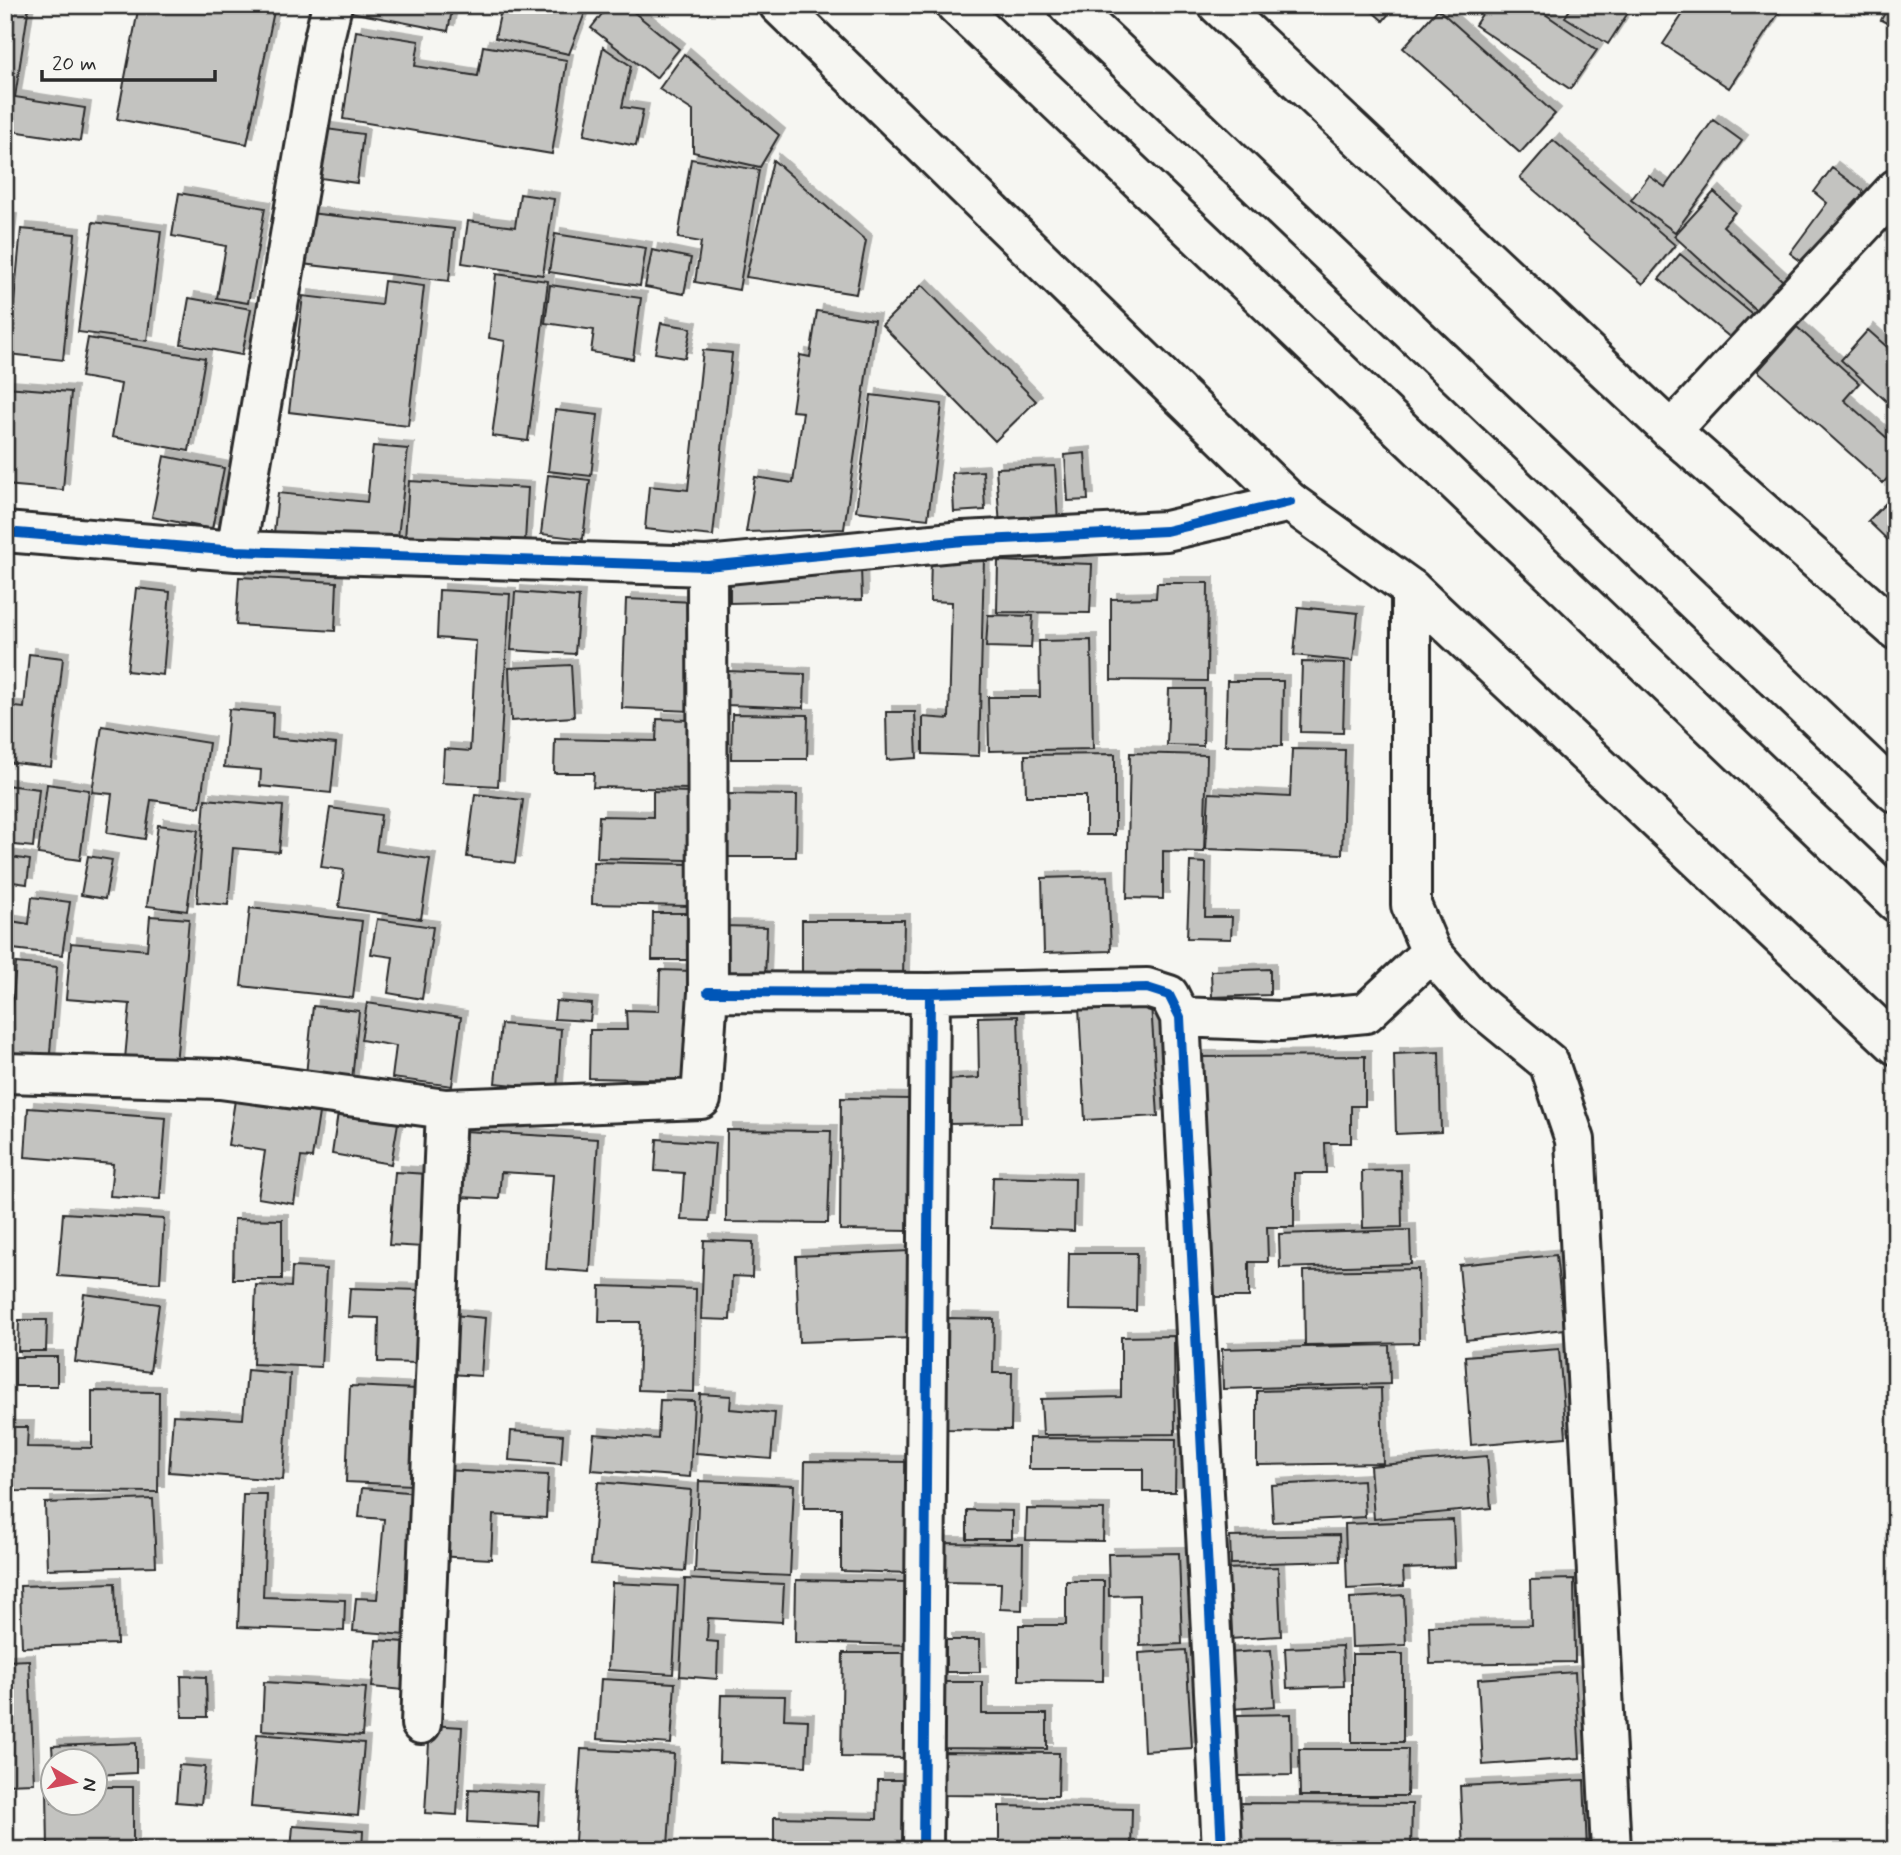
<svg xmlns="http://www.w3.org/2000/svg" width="1901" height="1855" font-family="Mynerve,sans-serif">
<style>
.building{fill:#c3c3c0;stroke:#2b2b2b;stroke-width:2;filter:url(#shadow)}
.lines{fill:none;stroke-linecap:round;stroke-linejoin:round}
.minor-casing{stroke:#2b2b2b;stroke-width:44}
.major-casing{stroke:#2b2b2b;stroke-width:44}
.minor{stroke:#f6f6f2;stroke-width:38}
.major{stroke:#f6f6f2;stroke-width:38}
.cycleway-casing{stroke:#f6f6f2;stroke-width:15}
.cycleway{stroke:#0057b8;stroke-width:10}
</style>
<defs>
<filter id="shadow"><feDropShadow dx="6" dy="-6" stdDeviation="0" flood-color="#0004"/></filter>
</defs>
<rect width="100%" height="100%" fill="#f6f6f2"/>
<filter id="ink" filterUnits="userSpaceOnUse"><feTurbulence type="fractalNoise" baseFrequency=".0143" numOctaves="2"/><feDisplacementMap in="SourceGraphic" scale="14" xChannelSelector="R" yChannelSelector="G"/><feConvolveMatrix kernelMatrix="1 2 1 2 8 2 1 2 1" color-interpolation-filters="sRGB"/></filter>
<g filter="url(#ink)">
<path class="building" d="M 5,5 L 29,5 L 15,97 L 85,108 L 80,141 L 5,130 Z
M 139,5 L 275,6 L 247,144 L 117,119 Z
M 346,5 L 453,5 L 448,31 L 345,11 Z
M 502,5 L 588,5 L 569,54 L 495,38 Z
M 609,5 L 625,5 L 679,49 L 656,78 L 591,28 Z
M 1365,5 L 1396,5 L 1383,21 Z
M 1488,5 L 1532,5 L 1597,50 L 1570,89 L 1475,25 Z
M 1573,5 L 1633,5 L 1608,44 L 1565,17 Z
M 1689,5 L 1784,5 L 1729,88 L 1663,44 Z
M 1852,5 L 1870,5 L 1865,14 Z
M 1889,5 L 1896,5 L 1896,28 L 1881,20 Z
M 1438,9 L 1555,114 L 1520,153 L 1403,48 Z
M 356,31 L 419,41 L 415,66 L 478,76 L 483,46 L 567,60 L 552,154 L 343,119 Z
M 603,47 L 631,66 L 622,107 L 643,110 L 636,146 L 584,135 Z
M 684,54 L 779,135 L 760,167 L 693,152 L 693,111 L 659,89 Z
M 1713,120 L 1742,141 L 1675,232 L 1631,200 L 1649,176 L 1665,187 Z
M 319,128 L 363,134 L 357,183 L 313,177 Z
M 1553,140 L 1675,245 L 1643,284 L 1520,178 Z
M 691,159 L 759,170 L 739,290 L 695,282 L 701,242 L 678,238 Z
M 773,160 L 866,241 L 856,294 L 746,277 Z
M 1832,168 L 1868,195 L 1811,269 L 1790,253 L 1827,203 L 1814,192 Z
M 1714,192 L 1735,212 L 1723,226 L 1795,292 L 1769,322 L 1674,236 Z
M 179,193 L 265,208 L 248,303 L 217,298 L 226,246 L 172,236 Z
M 520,194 L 554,199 L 543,275 L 462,263 L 468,221 L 515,227 Z
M 309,213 L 454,229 L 449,281 L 302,264 Z
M 5,219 L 11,220 L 5,271 Z
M 93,222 L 161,231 L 147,341 L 78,332 Z
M 21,229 L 75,234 L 63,360 L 9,354 Z
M 555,234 L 646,248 L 640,286 L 549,272 Z
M 652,250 L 691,258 L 684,294 L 645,287 Z
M 1680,254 L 1763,323 L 1743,348 L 1659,279 Z
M 496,274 L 548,281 L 528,441 L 492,436 L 505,341 L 489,338 Z
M 384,281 L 424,286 L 408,426 L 289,412 L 303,296 L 381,305 Z
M 550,285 L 641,298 L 633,359 L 591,352 L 594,330 L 545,323 Z
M 922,285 L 1036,401 L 995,441 L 882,325 Z
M 189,298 L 251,309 L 242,355 L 181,344 Z
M 817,311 L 874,320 L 844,529 L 746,532 L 755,477 L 793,483 L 803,412 L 792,411 L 800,355 L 810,357 Z
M 661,323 L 691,328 L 685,358 L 655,353 Z
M 1797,327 L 1859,383 L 1844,400 L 1896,446 L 1896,469 L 1883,483 L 1758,371 Z
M 1868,330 L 1896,355 L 1896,410 L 1841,360 Z
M 88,338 L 205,358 L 189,451 L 112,437 L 121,384 L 81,377 Z
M 703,350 L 732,353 L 713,536 L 645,529 L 649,486 L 688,490 Z
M 5,387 L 71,392 L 63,490 L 5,485 Z
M 871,395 L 942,404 L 928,519 L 856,511 Z
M 555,410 L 598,415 L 591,476 L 548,471 Z
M 373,446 L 408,449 L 397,546 L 274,533 L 278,493 L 367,502 Z
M 1085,453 L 1088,500 L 1068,501 L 1065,455 Z
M 164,456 L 224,468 L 212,529 L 152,517 Z
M 1055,466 L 1058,524 L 1000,527 L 996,468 Z
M 983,471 L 985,510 L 954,512 L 952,473 Z
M 548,475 L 590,480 L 583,539 L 541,534 Z
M 409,481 L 528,488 L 524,560 L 404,553 Z
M 1896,493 L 1896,548 L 1868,521 Z
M 931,556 L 984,558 L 979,756 L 923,754 L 923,717 L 949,719 L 952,602 L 930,601 Z
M 998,561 L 1092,564 L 1090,613 L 997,612 Z
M 861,566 L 862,600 L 730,603 L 730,568 Z
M 239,577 L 337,582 L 335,631 L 236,625 Z
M 1157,583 L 1208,583 L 1207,681 L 1111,680 L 1111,599 L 1156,598 Z
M 136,588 L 170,592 L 163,675 L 127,671 Z
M 439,590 L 510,594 L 498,786 L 442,783 L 444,749 L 470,751 L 476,641 L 437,638 Z
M 515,592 L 579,597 L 575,654 L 511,650 Z
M 626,599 L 695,602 L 691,711 L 622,708 Z
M 1298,607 L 1358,613 L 1353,661 L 1294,655 Z
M 988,615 L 1033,616 L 1031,648 L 986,647 Z
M 1091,640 L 1093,749 L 989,751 L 988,697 L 1040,697 L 1039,641 Z
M 29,654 L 63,658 L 51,767 L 5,762 L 5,706 L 24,708 Z
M 1302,662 L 1345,663 L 1343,733 L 1300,732 Z
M 571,665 L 574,717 L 511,721 L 509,668 Z
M 727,671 L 805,674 L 804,708 L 726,705 Z
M 1227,681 L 1283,681 L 1282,746 L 1225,745 Z
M 1169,689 L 1204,689 L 1203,746 L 1167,745 Z
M 229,709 L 273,713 L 272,738 L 336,744 L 331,793 L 260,786 L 261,770 L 224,767 Z
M 886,712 L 915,712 L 917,758 L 887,760 Z
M 732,714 L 808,715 L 807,759 L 731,759 Z
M 657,719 L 690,720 L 690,789 L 593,787 L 594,773 L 554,773 L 555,739 L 656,741 Z
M 102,726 L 209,743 L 200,807 L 151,800 L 145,839 L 107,833 L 112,794 L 92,792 Z
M 1292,749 L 1345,750 L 1342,854 L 1206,849 L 1209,793 L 1290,797 Z
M 1130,753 L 1207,755 L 1204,852 L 1163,851 L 1163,899 L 1127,898 Z
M 1115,754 L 1115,835 L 1086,835 L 1086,796 L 1026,796 L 1025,755 Z
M 47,784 L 89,790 L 80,860 L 38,854 Z
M 5,785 L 39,789 L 33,847 L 5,844 Z
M 653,791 L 691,792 L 689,860 L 597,858 L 599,816 L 653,817 Z
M 475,794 L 523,800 L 515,863 L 467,857 Z
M 728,794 L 797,795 L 796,857 L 728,857 Z
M 205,799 L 283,806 L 279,852 L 233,848 L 228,905 L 197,902 Z
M 330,808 L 381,815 L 376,851 L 430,859 L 421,919 L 339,907 L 344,870 L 321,867 Z
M 158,825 L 198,830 L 187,911 L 147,906 Z
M 5,856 L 30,860 L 27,884 L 5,881 Z
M 88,856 L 112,860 L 105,899 L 81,895 Z
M 593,862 L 689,864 L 689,906 L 592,904 Z
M 1190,862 L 1206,863 L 1205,917 L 1232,917 L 1231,939 L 1187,938 Z
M 1108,876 L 1111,951 L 1044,953 L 1042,878 Z
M 32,897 L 70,902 L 62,955 L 5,948 L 5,920 L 29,924 Z
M 250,908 L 362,921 L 353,998 L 241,986 Z
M 653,913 L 691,913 L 691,960 L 652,960 Z
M 150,916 L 189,919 L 176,1064 L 125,1059 L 130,1004 L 66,999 L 71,943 L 147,950 Z
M 377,919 L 433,927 L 422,999 L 388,993 L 393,957 L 371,954 Z
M 802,920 L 904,920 L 903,979 L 802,979 Z
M 721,926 L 767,927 L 765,980 L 721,979 Z
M 16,963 L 57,967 L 49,1065 L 5,1061 L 5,1032 L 10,1033 Z
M 1270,969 L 1270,995 L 1212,997 L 1211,971 Z
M 660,970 L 693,971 L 691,1080 L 589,1078 L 590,1030 L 627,1030 L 626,1010 L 659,1011 Z
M 556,1001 L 592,1004 L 590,1021 L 554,1019 Z
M 367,1003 L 461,1017 L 452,1086 L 392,1078 L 396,1046 L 361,1040 Z
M 1151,1003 L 1158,1116 L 1085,1120 L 1079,1007 Z
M 313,1006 L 359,1011 L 352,1080 L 306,1075 Z
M 1018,1016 L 1021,1123 L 946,1124 L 945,1080 L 979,1078 L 978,1017 Z
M 501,1024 L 561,1029 L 557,1089 L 495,1083 Z
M 1439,1052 L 1441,1132 L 1396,1134 L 1394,1054 Z
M 1365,1056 L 1365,1106 L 1351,1106 L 1351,1143 L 1325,1143 L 1326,1173 L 1294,1173 L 1294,1227 L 1267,1227 L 1268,1262 L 1249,1262 L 1249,1297 L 1197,1297 L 1197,1057 Z
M 841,1098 L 913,1099 L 911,1231 L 840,1230 Z
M 235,1100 L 319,1113 L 312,1158 L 301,1157 L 294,1204 L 258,1198 L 265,1151 L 228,1145 Z
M 28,1108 L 166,1118 L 160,1199 L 110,1196 L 113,1164 L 25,1157 Z
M 338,1113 L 398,1123 L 391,1164 L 332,1154 Z
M 727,1130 L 831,1131 L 828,1223 L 726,1222 Z
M 464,1131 L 598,1139 L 590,1272 L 546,1269 L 553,1175 L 501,1172 L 499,1199 L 460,1197 Z
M 657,1139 L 715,1143 L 709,1221 L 681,1220 L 684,1173 L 655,1171 Z
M 1401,1170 L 1402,1227 L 1363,1228 L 1362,1171 Z
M 395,1172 L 428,1174 L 423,1247 L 389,1245 Z
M 993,1177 L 1075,1179 L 1074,1231 L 991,1228 Z
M 63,1213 L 164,1219 L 160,1283 L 58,1276 Z
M 234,1219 L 282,1220 L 282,1279 L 233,1279 Z
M 1410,1230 L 1411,1264 L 1280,1268 L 1279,1234 Z
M 704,1240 L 753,1242 L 752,1277 L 732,1276 L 730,1320 L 701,1319 Z
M 910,1251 L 913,1338 L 799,1342 L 796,1256 Z
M 1069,1253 L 1137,1253 L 1136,1311 L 1068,1310 Z
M 1556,1255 L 1564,1329 L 1466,1340 L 1459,1265 Z
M 292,1267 L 326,1269 L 321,1367 L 253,1364 L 256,1285 L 291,1287 Z
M 1418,1269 L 1419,1343 L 1305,1345 L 1304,1271 Z
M 600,1286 L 696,1289 L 694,1392 L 638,1390 L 640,1322 L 599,1322 Z
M 350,1288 L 420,1290 L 417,1363 L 378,1362 L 379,1318 L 348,1317 Z
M 84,1294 L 159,1304 L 150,1372 L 75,1362 Z
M 453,1315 L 485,1318 L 481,1376 L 449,1374 Z
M 946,1318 L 994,1319 L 993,1373 L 1012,1373 L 1011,1430 L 944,1429 Z
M 19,1320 L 47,1320 L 46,1351 L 18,1351 Z
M 1174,1336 L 1175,1434 L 1043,1435 L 1041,1399 L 1121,1397 L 1121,1337 Z
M 1389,1345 L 1390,1384 L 1223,1389 L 1222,1349 Z
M 1559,1349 L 1566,1437 L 1471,1445 L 1465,1356 Z
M 15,1357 L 57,1357 L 57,1386 L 15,1386 Z
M 247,1370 L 290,1374 L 283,1480 L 169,1472 L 173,1415 L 243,1419 Z
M 350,1386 L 416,1389 L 413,1485 L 346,1482 Z
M 1381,1388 L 1383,1463 L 1257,1465 L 1257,1391 Z
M 92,1391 L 159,1392 L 158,1492 L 7,1491 L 8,1427 L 28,1427 L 27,1447 L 92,1448 Z
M 700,1394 L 731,1396 L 730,1409 L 775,1413 L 771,1459 L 696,1453 Z
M 660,1400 L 694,1401 L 690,1477 L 591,1470 L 594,1434 L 658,1439 Z
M 511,1431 L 563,1435 L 561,1464 L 509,1460 Z
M 1029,1438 L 1176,1439 L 1175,1492 L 1143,1492 L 1143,1469 L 1029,1469 Z
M 1487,1456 L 1491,1508 L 1374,1519 L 1370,1466 Z
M 805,1461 L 915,1462 L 913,1573 L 841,1571 L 841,1508 L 804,1508 Z
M 441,1470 L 548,1475 L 546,1518 L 493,1515 L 491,1559 L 436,1556 Z
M 1363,1480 L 1365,1517 L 1273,1522 L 1271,1485 Z
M 699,1481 L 794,1485 L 790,1576 L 695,1572 Z
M 598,1482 L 691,1490 L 685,1571 L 591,1564 Z
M 362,1488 L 418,1493 L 406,1635 L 353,1631 L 356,1598 L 377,1599 L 384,1519 L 359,1517 Z
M 243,1494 L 267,1494 L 263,1597 L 345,1600 L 344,1631 L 238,1627 Z
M 153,1499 L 156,1566 L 47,1569 L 45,1503 Z
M 1027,1509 L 1104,1510 L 1103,1541 L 1026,1540 Z
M 967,1510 L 1012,1511 L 1012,1539 L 967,1539 Z
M 1453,1520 L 1455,1567 L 1403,1569 L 1404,1586 L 1347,1589 L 1345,1524 Z
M 1339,1535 L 1340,1561 L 1231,1564 L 1230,1537 Z
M 940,1543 L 1023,1544 L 1022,1610 L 1000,1609 L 1001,1583 L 939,1582 Z
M 1179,1553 L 1182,1644 L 1140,1646 L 1139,1595 L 1109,1596 L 1108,1554 Z
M 1278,1567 L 1281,1636 L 1229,1639 L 1224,1569 Z
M 685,1579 L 784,1584 L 782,1622 L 708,1618 L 707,1641 L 718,1642 L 717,1679 L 680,1676 Z
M 1574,1579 L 1575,1662 L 1430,1664 L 1429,1626 L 1531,1625 L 1530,1580 Z
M 796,1580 L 910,1582 L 909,1645 L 795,1642 Z
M 1066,1581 L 1104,1581 L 1103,1681 L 1019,1680 L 1019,1625 L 1066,1625 Z
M 115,1583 L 117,1644 L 22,1647 L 20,1586 Z
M 612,1583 L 678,1586 L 673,1674 L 608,1670 Z
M 1404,1595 L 1406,1645 L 1352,1647 L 1350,1598 Z
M 376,1640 L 405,1642 L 403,1690 L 372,1687 Z
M 946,1640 L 979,1640 L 980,1672 L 946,1672 Z
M 1342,1646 L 1344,1686 L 1287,1688 L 1285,1648 Z
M 1186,1650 L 1192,1748 L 1144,1751 L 1139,1653 Z
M 1271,1650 L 1275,1706 L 1232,1709 L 1228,1653 Z
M 843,1653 L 912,1653 L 910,1758 L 841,1757 Z
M 1352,1654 L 1403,1654 L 1403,1742 L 1352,1742 Z
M 29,1660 L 34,1783 L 5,1784 L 5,1661 Z
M 1575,1672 L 1580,1758 L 1483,1765 L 1478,1679 Z
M 181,1676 L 206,1677 L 207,1717 L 182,1717 Z
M 601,1679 L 675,1683 L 671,1744 L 597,1739 Z
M 264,1682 L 366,1688 L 362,1736 L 262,1730 Z
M 937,1682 L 982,1682 L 982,1714 L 1047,1714 L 1047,1749 L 937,1748 Z
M 721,1695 L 785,1696 L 784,1719 L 808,1720 L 806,1766 L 719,1762 Z
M 1291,1714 L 1292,1775 L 1239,1776 L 1237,1715 Z
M 430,1725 L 462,1727 L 457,1815 L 425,1813 Z
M 257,1734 L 364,1743 L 358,1816 L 251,1807 Z
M 136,1743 L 136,1773 L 94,1775 L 94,1760 L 53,1760 L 52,1746 Z
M 581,1749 L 674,1754 L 668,1846 L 575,1841 Z
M 1299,1749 L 1408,1749 L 1407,1796 L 1300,1796 Z
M 938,1752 L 1059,1753 L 1058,1796 L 938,1795 Z
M 179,1765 L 205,1767 L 201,1804 L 176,1802 Z
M 878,1780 L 906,1780 L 905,1850 L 774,1850 L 774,1817 L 877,1819 Z
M 1584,1780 L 1587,1850 L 1463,1850 L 1460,1786 Z
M 94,1787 L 133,1787 L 133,1850 L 48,1850 L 47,1788 L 52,1788 L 52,1802 L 94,1802 Z
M 469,1789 L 540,1793 L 538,1826 L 468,1822 Z
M 1239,1803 L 1412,1804 L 1411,1850 L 1238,1850 Z
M 999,1806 L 1132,1809 L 1131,1850 L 999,1850 Z
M 293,1826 L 363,1831 L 362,1850 L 291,1850 Z"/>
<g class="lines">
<g class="minor-casing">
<path id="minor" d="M 1671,431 L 1896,189
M 5,532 L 236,551 L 707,566 L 963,541 L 1166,531 L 1290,502
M 236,551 L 323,43 L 332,5
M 1411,589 L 1411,905 L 1431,952 L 1475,1002 L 1549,1063 L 1575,1140 L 1611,1850
M 708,992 L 930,993 L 1147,988 L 1169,995 L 1180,1017 L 1222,1850
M 1180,1017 L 1280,1021 L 1366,1013 L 1431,952
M 5,1073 L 220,1079 L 446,1109 L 701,1099 L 708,992 L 707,566
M 421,1724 L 446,1109
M 923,1850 L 930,993"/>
</g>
<g class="major-casing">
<path id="major" d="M 779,5 L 1290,502 L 1411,589 L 1896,1045
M 956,5 L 1896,902
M 1068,5 L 1896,793
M 1218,5 L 1671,431 L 1896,630"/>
</g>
<use href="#minor" class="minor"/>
<use href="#major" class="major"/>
<g class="cycleway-casing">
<path id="cycleway" d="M 5,532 L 236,551 L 707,566 L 963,541 L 1166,531 L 1290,502
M 708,992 L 930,993 L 1147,988 L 1169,995 L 1180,1017 L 1222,1850
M 923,1850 L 930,993"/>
</g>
<use href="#cycleway" class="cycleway"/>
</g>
</g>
<rect width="1901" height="1855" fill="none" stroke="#f6f6f2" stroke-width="28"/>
<rect x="14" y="14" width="1873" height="1827" fill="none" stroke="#2b2b2b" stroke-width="2.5" filter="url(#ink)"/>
<g transform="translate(74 1782) rotate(100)"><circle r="33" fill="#f6f6f2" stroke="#a5a5a2" stroke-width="2"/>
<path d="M0-5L12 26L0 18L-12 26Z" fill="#d1495b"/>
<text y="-10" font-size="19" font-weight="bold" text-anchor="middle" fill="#2b2b2b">N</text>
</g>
<path d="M42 70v10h173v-10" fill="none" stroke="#2b2b2b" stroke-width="3.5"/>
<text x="52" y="70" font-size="21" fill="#2b2b2b" stroke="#f6f6f2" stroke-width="5" paint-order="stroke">20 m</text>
</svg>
